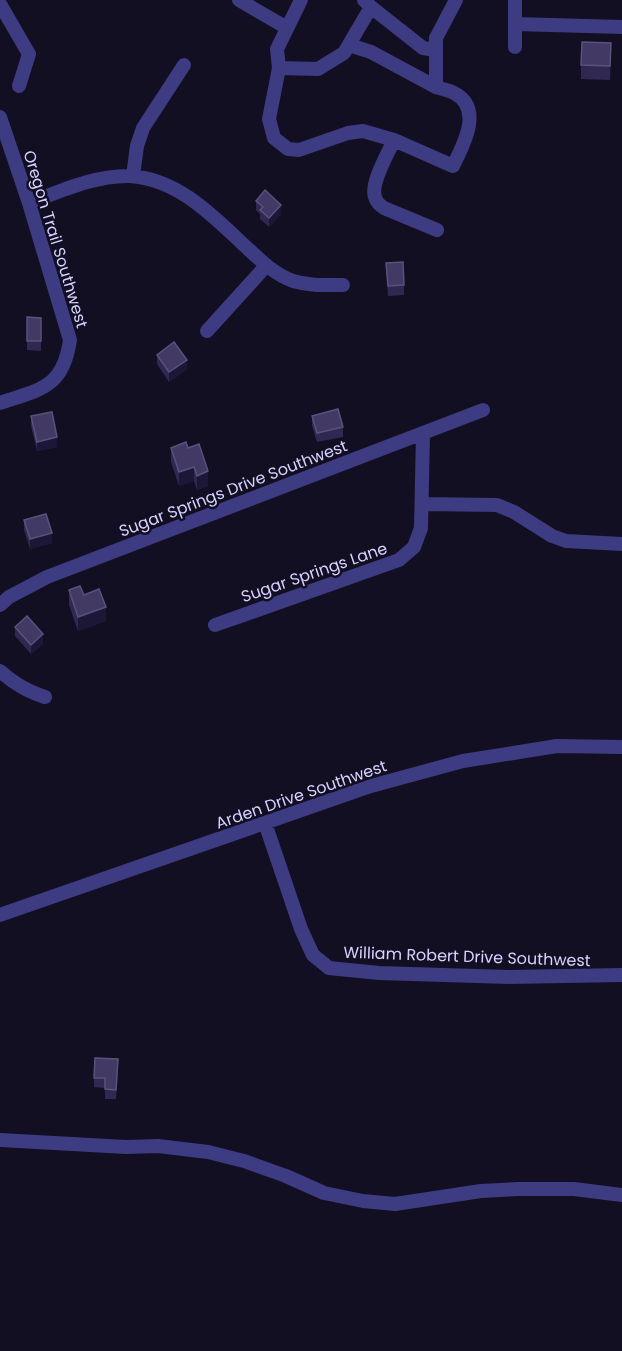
<svg xmlns="http://www.w3.org/2000/svg" width="622" height="1351" font-family="Poppins,sans-serif">
<style>
.lines{fill:none;stroke-linecap:round;stroke-linejoin:round}
.minor{stroke:#3d3b81;stroke-width:14}
.wall{fill:#302851}
.shaded-wall{fill:#1c1637}
.building{fill:#423a64;stroke:#59527c;stroke-width:1.5}
.labels{text-anchor:middle;stroke-width:5;stroke-linejoin:round;paint-order:stroke}
.street-label{font-size:16px;fill:#d7d2fe;stroke:#120f23}
</style>
<rect width="100%" height="100%" fill="#120f23"/>
<g class="lines">
<path class="minor" d="M 239,0 L 287,28
M 301,0 L 277,49 L 279,68 L 269,119 L 274,138 L 288,149 L 299,150 L 348,133 L 363,131 L 394,140 L 453,166 C 463,146 484,108 454,93 C 449,90 441,89 436,87 L 436,38 L 456,0
M 0,4 L 29,54 L 19,86
M 371,7 L 423,48 L 435,50
M 515,24 L 622,27
M 349,45 L 371,52 L 436,87
M 515,47 L 515,0
M 279,68 L 318,69 L 344,53 L 371,7 L 364,0
M 0,117 L 29,203 L 70,340 C 63,388 41,389 0,403
M 394,140 C 388,153 370,184 375,197 C 376,202 380,205 384,208 L 437,230
M 133,176 L 137,146 L 143,128 L 184,65
M 29,203 C 61,191 95,175 130,176 C 178,179 213,216 245,246 C 260,260 274,274 293,281 C 310,286 326,285 343,285
M 207,331 L 266,266
M 423,504 L 497,505 L 514,512 L 552,536 L 566,541 L 622,544
M 0,605 L 9,597 L 47,577 L 483,410
M 215,625 L 399,560 L 414,547 L 421,528 L 423,434
M 0,671 C 15,684 27,691 45,697
M 265,823 L 301,929 L 313,955 L 329,968 L 379,973 L 509,977 L 622,975
M 0,915 L 371,786 L 463,761 L 557,746 L 622,747
M 0,1140 L 126,1147 L 158,1146 L 208,1152 L 244,1161 L 286,1176 L 324,1193 L 363,1201 L 395,1204 L 481,1191 L 518,1189 L 574,1189 L 622,1195"/>
</g>
<path class="wall" d="M 611,57 L 610,80 L 581,79 L 581,65 Z
M 256,201 L 281,214 L 269,227 L 260,219 L 260,214 L 256,210 Z
M 386,263 L 404,285 L 404,295 L 388,296 Z
M 27,317 L 41,318 L 41,351 L 27,350 Z
M 157,355 L 187,369 L 169,382 L 157,364 Z
M 31,416 L 57,447 L 37,451 L 31,426 Z
M 312,416 L 343,427 L 343,437 L 317,442 L 312,426 Z
M 171,448 L 188,448 L 208,486 L 197,490 L 194,481 L 179,486 L 171,462 Z
M 24,520 L 52,543 L 30,549 L 24,530 Z
M 69,590 L 84,595 L 106,621 L 78,631 L 69,605 Z
M 15,627 L 43,644 L 31,654 L 15,636 Z
M 118,1069 L 116,1099 L 105,1099 L 105,1088 L 94,1087 L 94,1078 Z"/>
<path class="shaded-wall" d="M 281,205 L 281,214 L 269,227 L 269,218 Z
M 187,360 L 187,369 L 169,382 L 169,372 Z
M 57,437 L 57,447 L 37,451 L 37,442 Z
M 194,467 L 194,481 L 179,486 L 179,472 Z
M 208,471 L 208,486 L 197,490 L 197,476 Z
M 52,533 L 52,543 L 30,549 L 30,539 Z
M 106,607 L 106,621 L 78,631 L 78,617 Z
M 43,634 L 43,644 L 31,654 L 31,645 Z"/>
<path class="building" d="M 582,42 L 611,43 L 610,66 L 581,65 Z
M 265,190 L 281,205 L 269,218 L 260,210 L 263,207 L 256,201 Z
M 403,262 L 404,285 L 388,286 L 386,263 Z
M 27,317 L 41,318 L 41,341 L 27,341 Z
M 174,342 L 187,360 L 169,372 L 157,355 Z
M 338,409 L 343,427 L 317,433 L 312,416 Z
M 52,412 L 57,437 L 37,442 L 31,416 Z
M 186,442 L 188,448 L 199,444 L 208,471 L 197,476 L 194,467 L 179,472 L 171,448 Z
M 46,514 L 52,533 L 30,539 L 24,520 Z
M 80,586 L 84,595 L 99,589 L 106,607 L 78,617 L 69,590 Z
M 27,616 L 43,634 L 31,645 L 15,627 Z
M 95,1058 L 118,1059 L 116,1090 L 105,1089 L 105,1078 L 94,1078 Z"/>
<g class="labels">
<g class="street-label">
<text transform="translate(56 239) rotate(73)" y="6">Oregon Trail Southwest</text>
<text transform="translate(233 488) rotate(-21)" y="6">Sugar Springs Drive Southwest</text>
<text transform="translate(314 572) rotate(-19)" y="6">Sugar Springs Lane</text>
<text transform="translate(301 794) rotate(-19)" y="6">Arden Drive Southwest</text>
<text transform="translate(467 956) rotate(2)" y="6">William Robert Drive Southwest</text>
</g>
</g>
</svg>
